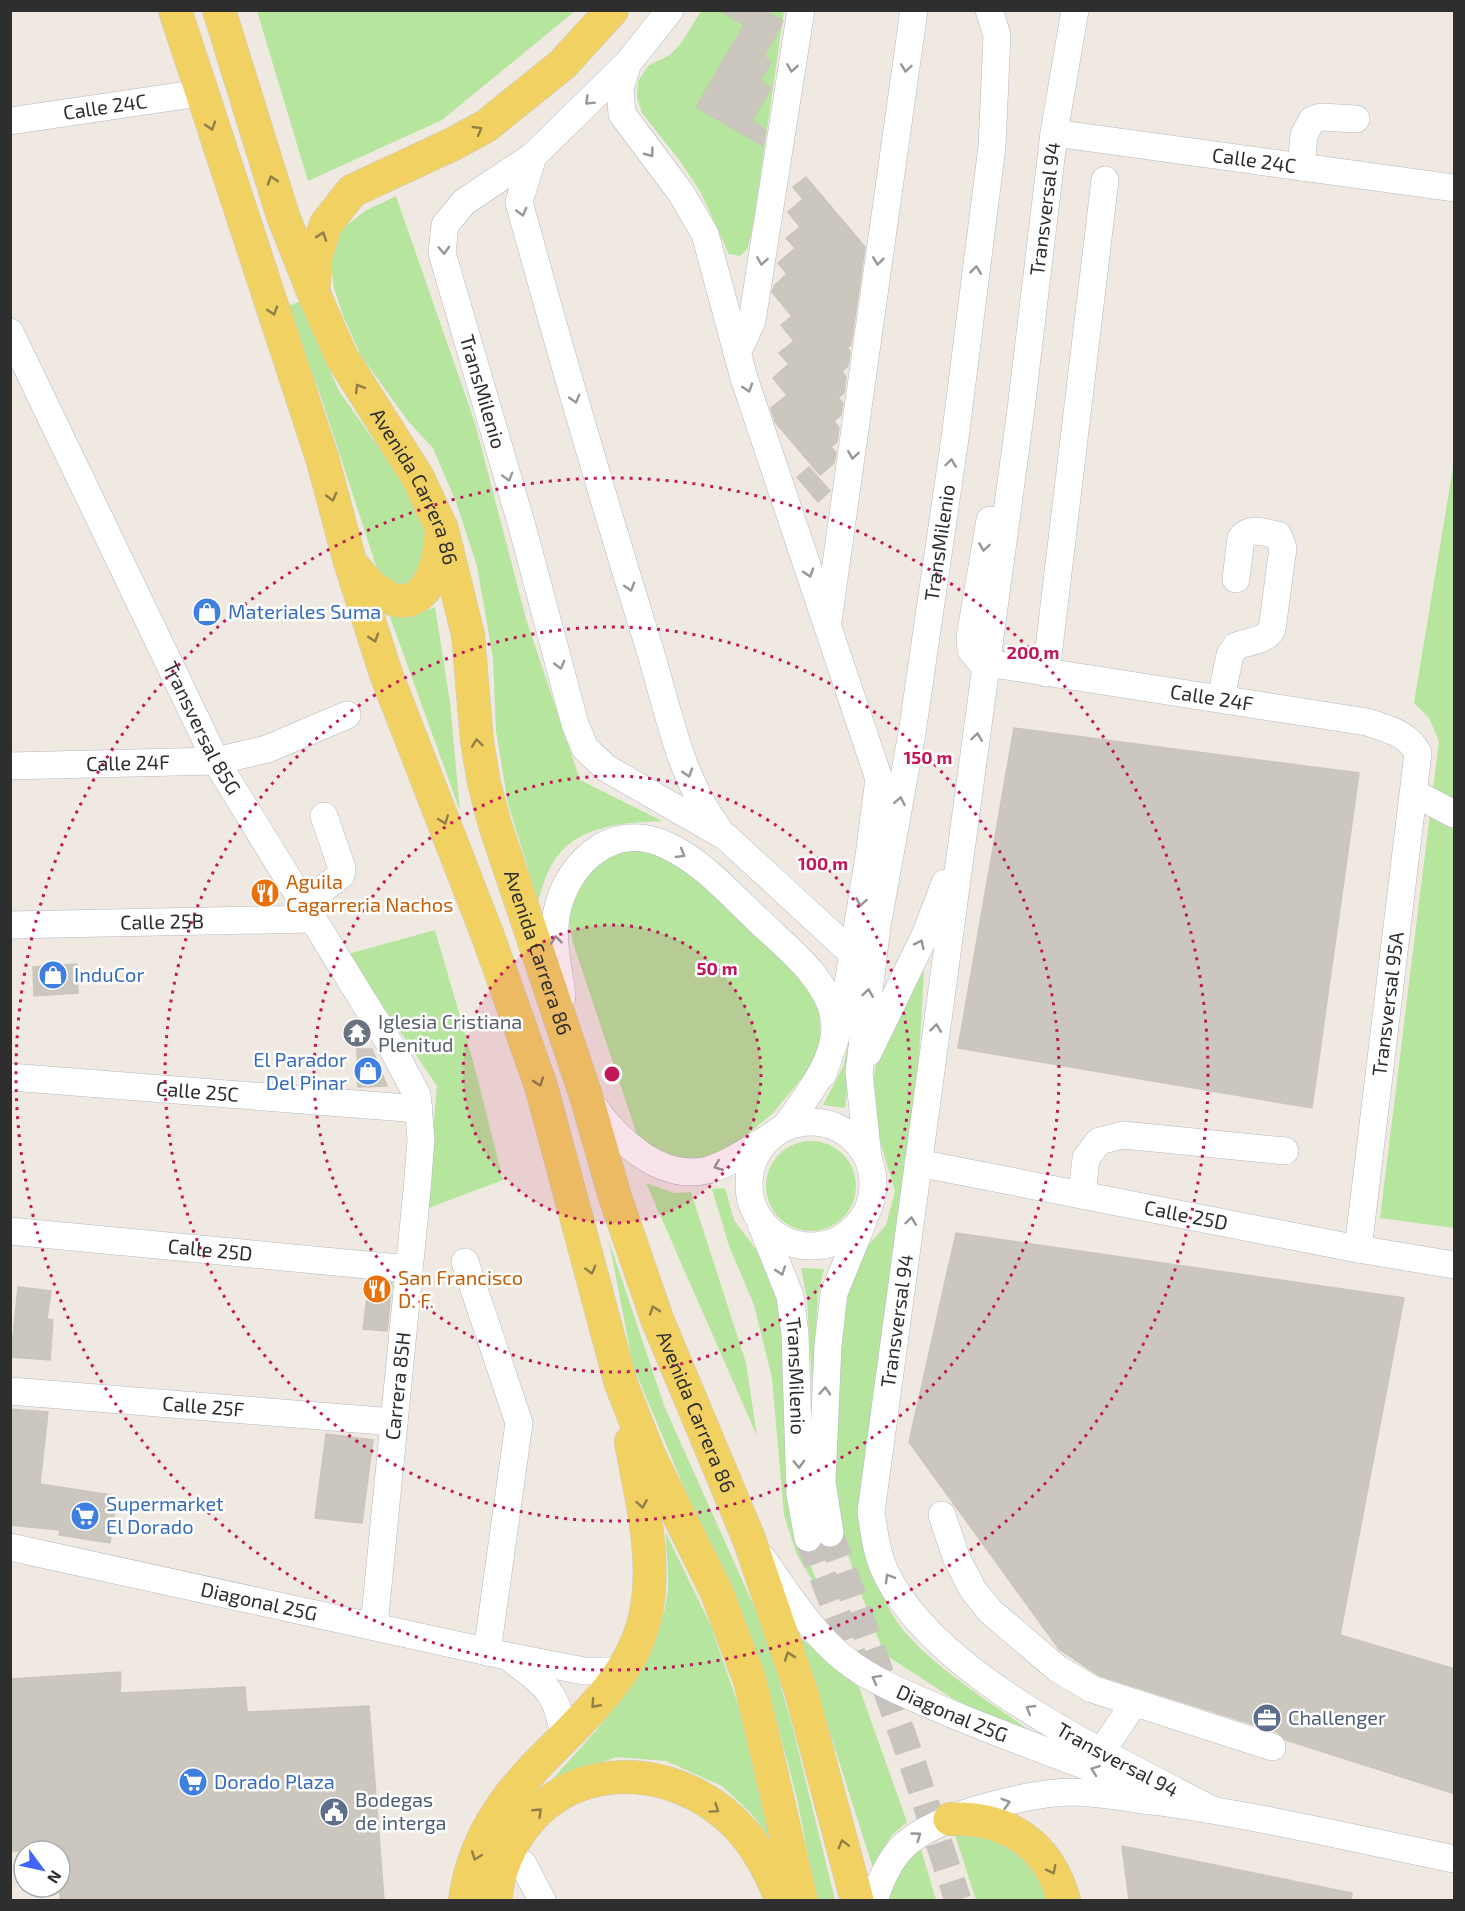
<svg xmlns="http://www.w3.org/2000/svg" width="1465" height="1911" font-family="'Exo 2',sans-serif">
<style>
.green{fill:#b6e59e}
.building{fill:#cbc7bf;stroke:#cbc5ba;stroke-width:1.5}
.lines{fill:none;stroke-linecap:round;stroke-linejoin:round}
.minor-tunnel{stroke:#c8c4bd;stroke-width:27;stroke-dasharray:27 14;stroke-linecap:butt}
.minor-casing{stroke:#b4b7c1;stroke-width:28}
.major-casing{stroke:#c9c9c9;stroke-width:34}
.minor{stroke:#fff;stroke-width:27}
.major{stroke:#f2d163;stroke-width:33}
.oneway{stroke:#969696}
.oneway2{stroke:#908048}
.ring{fill:none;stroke:#c2185b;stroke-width:3;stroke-dasharray:3 6}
.labels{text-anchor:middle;stroke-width:5;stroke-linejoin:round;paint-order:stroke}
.street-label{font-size:20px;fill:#2e2e2e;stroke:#fff}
.shop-label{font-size:20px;fill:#366cbe;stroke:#fff;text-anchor:start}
.food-label{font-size:20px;fill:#c56008;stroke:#fff;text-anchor:start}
.worship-label{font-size:20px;fill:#5b616d;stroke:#fff;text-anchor:start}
.service-label{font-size:20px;fill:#4e5e75;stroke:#fff;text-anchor:start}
.centre{fill:#c2185b;stroke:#fff;stroke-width:3}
.ring-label{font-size:18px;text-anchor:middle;font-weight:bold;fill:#c2185b;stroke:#fff;stroke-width:5;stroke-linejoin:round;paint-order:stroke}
</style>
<rect width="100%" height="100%" fill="#efe9e1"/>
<path class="green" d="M 257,11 L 257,10 L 575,11 L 442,120 L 308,181 Z
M 701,11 L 784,11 L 754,220 L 748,248 L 740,256 L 729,254 L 701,193 L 680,161 L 642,113 L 637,97 L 638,81 L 649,65 L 670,55 L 682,42 Z
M 396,196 L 475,423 L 526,619 L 580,780 L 662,821 C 621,823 573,825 551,866 C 545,876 542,889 538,901 L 508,804 L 496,731 L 493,658 L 477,566 L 456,502 L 433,448 L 408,421 L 361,356 L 344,318 L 334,288 L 330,259 L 341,230 L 365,211 Z
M 299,302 L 339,391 L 391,465 L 418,510 L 430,540 L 414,586 L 381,581 L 322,400 L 287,306 Z
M 1454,462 L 1454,1228 L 1380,1218 L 1439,741 L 1429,718 L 1414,703 Z
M 435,607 L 450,702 L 460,811 L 390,617 L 414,615 Z
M 634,849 L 663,855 L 687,867 L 805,983 L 819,1011 L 821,1039 L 813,1065 L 772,1114 L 727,1151 L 691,1161 L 668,1157 L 639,1141 L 573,943 L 566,909 L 578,882 L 606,857 Z
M 435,930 L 475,1068 L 503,1180 L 426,1209 L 437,1086 L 348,954 Z
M 924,967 C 916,1160 886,1352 863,1543 C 873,1572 882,1602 900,1626 C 933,1669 1003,1710 1047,1743 L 952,1698 L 884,1654 L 859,1588 L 838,1523 L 831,1463 L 845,1288 L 859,1256 L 886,1225 L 895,1191 L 877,1132 L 871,1101 L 875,1068 L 894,1023 Z
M 855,1020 L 845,1108 L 823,1105 L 843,1067 Z
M766 1186a45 45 0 1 1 90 0a45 45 0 1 1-90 0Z
M 646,1183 L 674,1193 L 691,1192 L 746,1363 L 757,1436 Z
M 725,1188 L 734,1220 L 760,1255 L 781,1292 L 801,1543 L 825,1601 L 797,1555 L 784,1515 L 772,1378 L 754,1305 L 729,1246 L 712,1189 Z
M 609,1241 L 665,1408 L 765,1631 L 792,1725 L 835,1900 L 817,1900 L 797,1799 L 768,1687 L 633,1366 Z
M 801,1268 L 824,1269 L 818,1296 L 812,1384 L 807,1298 Z
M 666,1533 L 711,1626 L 756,1757 L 777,1848 L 751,1813 L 722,1786 L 666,1761 L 616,1757 L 549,1783 C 598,1728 655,1673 667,1597 C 670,1576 666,1553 666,1533 Z
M 799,1636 L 834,1668 L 859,1687 L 907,1822 L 891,1836 L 873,1868 Z
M 971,1830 L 1018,1846 L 1054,1900 L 976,1900 L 955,1835 Z
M 920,1846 L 936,1900 L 885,1900 L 894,1875 Z"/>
<path class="building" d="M 719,10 L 764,10 L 783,21 L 764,57 L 771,62 L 760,81 L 771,88 L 752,121 L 766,130 L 763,146 L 696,107 L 744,25 Z
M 806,177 L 865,247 L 851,345 L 847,348 L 850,351 L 848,366 L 842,371 L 846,377 L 844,393 L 838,398 L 843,403 L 841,415 L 834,421 L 839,428 L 837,442 L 831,447 L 836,452 L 834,463 L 820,475 L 775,422 L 771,408 L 787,395 L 773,378 L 789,364 L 779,353 L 794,341 L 781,325 L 792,316 L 772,292 L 774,286 L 787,274 L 778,263 L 795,248 L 786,238 L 800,227 L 788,212 L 803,199 L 793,187 Z
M 809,467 L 830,491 L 818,502 L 797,477 Z
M 1014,728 L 1359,773 L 1312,1108 L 958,1048 Z
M 77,964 L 78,993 L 34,996 L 33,967 Z
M 357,1049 L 372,1049 L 387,1086 L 358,1087 Z
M 956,1233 L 1404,1298 L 1340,1635 L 1455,1669 L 1455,1794 L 1286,1740 L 1277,1732 L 1098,1675 L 1059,1649 L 909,1442 Z
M 369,1281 L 392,1283 L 387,1331 L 363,1329 Z
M 18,1287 L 51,1291 L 47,1319 L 53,1320 L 50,1360 L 11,1357 Z
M 10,1409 L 48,1412 L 40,1484 L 117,1496 L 110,1543 L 59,1535 L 60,1530 L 10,1525 Z
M 326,1434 L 373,1440 L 362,1523 L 315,1518 Z
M 121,1672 L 120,1693 L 245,1687 L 247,1712 L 369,1706 L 384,1900 L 60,1900 L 60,1851 L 10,1851 L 10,1679 Z
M 1122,1846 L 1352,1893 L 1351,1900 L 1129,1900 Z"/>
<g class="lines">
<path class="minor-tunnel" d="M 830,1533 L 908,1750 L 958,1900
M 808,1538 L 861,1677"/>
<g class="minor-casing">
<g id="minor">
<path id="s1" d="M 670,10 L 628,63 L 533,156 L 464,202 L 445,225 L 442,253 L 522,526 L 575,724 L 585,748 L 606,768 L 726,837 L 853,954 L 842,1019 L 823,1074"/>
<path id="s2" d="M 1075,10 L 1054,133 L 1021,409 L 871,1512 C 874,1531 876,1551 884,1569 C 931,1675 1111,1756 1210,1809"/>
<path d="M 628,63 L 620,88 L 622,114 L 681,193 L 705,234 L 744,378 L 879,779 L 869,856 L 853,954"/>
<path id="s3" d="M 10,121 L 200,93"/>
<path id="s4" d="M 1054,133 L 1454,188"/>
<path d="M 533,156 L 519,202 C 560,351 603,499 649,647 C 667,705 680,779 718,828"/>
<path d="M 1301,167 L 1304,135 L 1312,120 L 1321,117 L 1356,119"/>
<path id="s5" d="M 10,332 L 216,761 L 391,1046 L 417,1095 L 421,1139 L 417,1190 L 374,1626"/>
<path d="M 737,353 L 752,321 L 801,10"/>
<path id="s6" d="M 990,520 L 970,637 L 971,650 L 981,662 L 1367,722 C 1387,729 1408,733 1418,753 L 1358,1249"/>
<path d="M 828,621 L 914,10"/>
<path d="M 1046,673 L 1105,180"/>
<path d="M 1221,698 L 1230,655 L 1236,646 C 1248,641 1265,642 1272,629 L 1283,548 L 1278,535 C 1265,533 1250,526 1241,538 L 1236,579"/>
<path id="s7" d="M 10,766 L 216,761 L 267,749 L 347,715"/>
<path d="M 1414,793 L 1454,814"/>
<path d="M 303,905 L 341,875 L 342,868 L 324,816"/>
<path id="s8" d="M 10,925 L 312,919"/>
<path d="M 562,997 C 560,974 552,947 555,924 C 560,869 610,817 668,846 C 704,863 731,895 759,921 C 786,947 827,978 834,1017 C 841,1056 806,1097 785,1127"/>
<path d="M 868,1053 L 926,933 L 945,883"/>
<path id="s9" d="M 10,1077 L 419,1109"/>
<path d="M 591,1103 C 615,1138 660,1182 708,1170 C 729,1164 747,1151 765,1140"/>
<circle cx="811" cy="1184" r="62"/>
<path id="s10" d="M 868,1158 L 859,1072 L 877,926 L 912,733 L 955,438 L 992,147 L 997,35 L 989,10"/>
<path id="s11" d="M 918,1163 L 1358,1249 L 1454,1265"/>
<path d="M 1082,1195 L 1086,1158 L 1099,1141 L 1123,1135 L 1285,1151"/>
<path id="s12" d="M 761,1224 L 790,1296 L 795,1334 L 800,1494 L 808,1538"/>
<path id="s13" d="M 10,1231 L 409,1269"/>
<path d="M 465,1262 L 519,1423 L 487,1652"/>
<path id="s14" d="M 10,1391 L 394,1422"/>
<path d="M 942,1515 L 956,1557 L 973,1590 L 991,1612 L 1058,1669 L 1092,1689 L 1272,1747"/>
<path d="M 830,1533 L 822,1482 L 828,1345 L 834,1293 L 863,1222"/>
<path id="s15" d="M 10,1547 L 507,1656 L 584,1671 L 621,1671"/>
<path id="s16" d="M 762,1558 C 785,1590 806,1624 835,1651 C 866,1680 909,1695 947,1712 C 1009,1738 1072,1761 1135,1784"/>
<path d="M 512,1660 C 548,1687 556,1691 564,1736"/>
<path d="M 1102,1751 L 1134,1703"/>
<path d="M 523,1864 L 542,1900"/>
<path d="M 874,1900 C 880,1883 886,1867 898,1852 C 926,1817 1026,1793 1070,1792 C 1100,1792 1131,1799 1160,1802 C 1259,1816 1357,1839 1454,1859"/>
</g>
</g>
<g class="major-casing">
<g id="major">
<path d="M 175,10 L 323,461 L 350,562 L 386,674 L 489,939 L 541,1086 L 621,1384 L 649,1455 L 717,1593 L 750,1681 L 801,1900"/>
<path id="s17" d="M 219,10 L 283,216 L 314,294 L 341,356 L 417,476 L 442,529 L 468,635 L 477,741 L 484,783 L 495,825 L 586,1096 L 615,1197 L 657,1319 L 749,1539 L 801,1691 L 857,1900"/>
<path d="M 314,286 L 315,259 L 326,224 L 352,191 L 455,143 L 486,126 L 563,64 L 612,10"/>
<path d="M 355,568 C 400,626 436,602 441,536"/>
<path d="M 950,1819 C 1008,1817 1048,1844 1064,1900"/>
<path d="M 465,1900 C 470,1863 484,1831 506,1801 C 551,1739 630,1694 646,1613 C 657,1556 641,1498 631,1442"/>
<path d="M 496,1900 C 496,1875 510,1844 525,1825 C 582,1753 688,1767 744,1833 C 761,1853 772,1877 782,1900"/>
</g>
</g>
<use href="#minor" class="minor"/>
<use href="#major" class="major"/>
</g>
<defs><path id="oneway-chevron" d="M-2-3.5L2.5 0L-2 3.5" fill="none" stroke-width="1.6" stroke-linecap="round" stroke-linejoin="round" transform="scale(1.5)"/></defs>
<g class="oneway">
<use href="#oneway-chevron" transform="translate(792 68) rotate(99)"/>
<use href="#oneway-chevron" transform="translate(906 68) rotate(98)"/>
<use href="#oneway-chevron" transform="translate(589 101) rotate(135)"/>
<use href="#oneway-chevron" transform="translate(650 153) rotate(53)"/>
<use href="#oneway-chevron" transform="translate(522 212) rotate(75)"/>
<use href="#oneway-chevron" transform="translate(444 250) rotate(88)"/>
<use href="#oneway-chevron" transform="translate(762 261) rotate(99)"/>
<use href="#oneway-chevron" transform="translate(878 261) rotate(97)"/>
<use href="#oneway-chevron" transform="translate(976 270) rotate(-83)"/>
<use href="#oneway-chevron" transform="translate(748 388) rotate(72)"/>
<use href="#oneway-chevron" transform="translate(575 399) rotate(74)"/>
<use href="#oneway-chevron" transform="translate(853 455) rotate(99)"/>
<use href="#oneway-chevron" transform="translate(951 463) rotate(-82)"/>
<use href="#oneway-chevron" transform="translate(508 477) rotate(74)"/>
<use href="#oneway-chevron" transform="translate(984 547) rotate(99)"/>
<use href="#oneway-chevron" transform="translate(809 573) rotate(72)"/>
<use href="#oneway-chevron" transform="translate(630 587) rotate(73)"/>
<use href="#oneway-chevron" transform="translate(560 665) rotate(75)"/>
<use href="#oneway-chevron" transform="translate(977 737) rotate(-82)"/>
<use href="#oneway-chevron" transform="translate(688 773) rotate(72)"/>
<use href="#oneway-chevron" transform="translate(900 801) rotate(-79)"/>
<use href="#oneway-chevron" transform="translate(681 854) rotate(31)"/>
<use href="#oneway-chevron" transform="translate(861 902) rotate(100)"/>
<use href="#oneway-chevron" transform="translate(556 940) rotate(-96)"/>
<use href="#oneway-chevron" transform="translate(920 944) rotate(-64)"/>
<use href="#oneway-chevron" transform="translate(868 993) rotate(-82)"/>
<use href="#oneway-chevron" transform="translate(936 1028) rotate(-83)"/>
<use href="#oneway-chevron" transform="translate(718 1166) rotate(158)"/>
<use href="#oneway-chevron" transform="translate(911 1221) rotate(-82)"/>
<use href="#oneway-chevron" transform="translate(781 1271) rotate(71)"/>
<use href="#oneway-chevron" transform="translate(825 1391) rotate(-87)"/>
<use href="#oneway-chevron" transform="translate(799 1464) rotate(88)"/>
<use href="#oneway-chevron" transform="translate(889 1578) rotate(-120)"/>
<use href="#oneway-chevron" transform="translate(876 1679) rotate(-151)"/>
<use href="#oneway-chevron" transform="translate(1030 1709) rotate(-149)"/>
<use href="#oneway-chevron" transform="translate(1095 1770) rotate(-160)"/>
<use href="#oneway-chevron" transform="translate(1006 1803) rotate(-16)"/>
<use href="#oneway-chevron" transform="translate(917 1836) rotate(-36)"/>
</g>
<g class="oneway2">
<use href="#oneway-chevron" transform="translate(211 126) rotate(72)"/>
<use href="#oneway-chevron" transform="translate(478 130) rotate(-30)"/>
<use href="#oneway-chevron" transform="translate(272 180) rotate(-108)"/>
<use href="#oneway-chevron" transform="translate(322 236) rotate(-71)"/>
<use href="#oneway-chevron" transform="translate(273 311) rotate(72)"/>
<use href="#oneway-chevron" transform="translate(359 388) rotate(-122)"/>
<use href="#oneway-chevron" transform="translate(332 497) rotate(75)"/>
<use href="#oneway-chevron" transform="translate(374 638) rotate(72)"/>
<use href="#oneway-chevron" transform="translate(477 743) rotate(-97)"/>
<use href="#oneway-chevron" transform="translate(444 820) rotate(69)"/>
<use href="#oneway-chevron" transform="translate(539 1082) rotate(71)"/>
<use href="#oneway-chevron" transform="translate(591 1270) rotate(75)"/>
<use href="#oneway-chevron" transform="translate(654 1310) rotate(-109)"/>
<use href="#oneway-chevron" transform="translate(642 1504) rotate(80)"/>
<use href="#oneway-chevron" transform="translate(789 1656) rotate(-109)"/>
<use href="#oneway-chevron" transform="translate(595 1704) rotate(132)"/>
<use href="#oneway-chevron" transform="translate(715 1809) rotate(35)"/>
<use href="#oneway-chevron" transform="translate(538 1812) rotate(-44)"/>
<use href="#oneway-chevron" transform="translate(843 1844) rotate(-104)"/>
<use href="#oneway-chevron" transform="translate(476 1856) rotate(110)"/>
<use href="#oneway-chevron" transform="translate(1052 1870) rotate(63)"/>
</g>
<circle cx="612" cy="1074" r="149" fill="#c2185b" fill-opacity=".12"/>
<g class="ring">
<circle cx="612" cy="1074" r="149"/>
<circle cx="612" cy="1074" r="298"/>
<circle cx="612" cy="1074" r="447"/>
<circle cx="612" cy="1074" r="596"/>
</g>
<defs>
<g id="shop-disc" transform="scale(1.5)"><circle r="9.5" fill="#3f7fe0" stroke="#fff"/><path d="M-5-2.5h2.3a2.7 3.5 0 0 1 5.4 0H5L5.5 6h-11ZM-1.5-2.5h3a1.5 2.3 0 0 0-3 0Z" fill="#fff"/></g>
<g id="restaurant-disc" transform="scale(1.5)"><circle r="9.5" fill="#e8710a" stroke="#fff"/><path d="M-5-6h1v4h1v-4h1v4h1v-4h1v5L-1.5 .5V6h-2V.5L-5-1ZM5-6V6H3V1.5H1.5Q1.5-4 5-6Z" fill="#fff"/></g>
<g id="temple-disc" transform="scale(1.5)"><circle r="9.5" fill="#6b7280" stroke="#fff"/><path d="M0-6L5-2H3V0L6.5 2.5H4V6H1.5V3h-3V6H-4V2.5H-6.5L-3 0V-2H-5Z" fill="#fff"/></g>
<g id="supermarket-disc" transform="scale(1.5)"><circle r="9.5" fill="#3f7fe0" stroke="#fff"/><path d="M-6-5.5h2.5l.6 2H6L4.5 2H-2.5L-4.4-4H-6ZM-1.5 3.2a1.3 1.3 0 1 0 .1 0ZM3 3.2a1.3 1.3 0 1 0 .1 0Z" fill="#fff"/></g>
<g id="office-disc" transform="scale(1.5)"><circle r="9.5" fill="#5c6f8a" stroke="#fff"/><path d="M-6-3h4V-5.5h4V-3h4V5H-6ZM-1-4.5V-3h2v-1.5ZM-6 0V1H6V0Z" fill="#fff"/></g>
<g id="civic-disc" transform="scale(1.5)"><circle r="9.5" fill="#5c6f8a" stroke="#fff"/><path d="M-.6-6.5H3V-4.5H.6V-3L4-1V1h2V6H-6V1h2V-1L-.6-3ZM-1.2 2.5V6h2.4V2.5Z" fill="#fff"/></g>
</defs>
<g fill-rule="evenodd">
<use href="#shop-disc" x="207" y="612"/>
<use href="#restaurant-disc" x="265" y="893"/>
<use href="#shop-disc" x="53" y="975"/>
<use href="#temple-disc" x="357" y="1033"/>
<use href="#shop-disc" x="368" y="1071"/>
<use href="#restaurant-disc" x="377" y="1289"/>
<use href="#supermarket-disc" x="85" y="1516"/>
<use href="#office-disc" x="1267" y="1718"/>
<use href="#supermarket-disc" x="193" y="1782"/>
<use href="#civic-disc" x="334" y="1812"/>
</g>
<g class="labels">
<g class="street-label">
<text dy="7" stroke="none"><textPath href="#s3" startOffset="96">Calle 24C</textPath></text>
<text dy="7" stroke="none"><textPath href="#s4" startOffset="202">Calle 24C</textPath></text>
<text transform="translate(1045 209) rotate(-83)" y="7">Transversal 94</text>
<text dy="7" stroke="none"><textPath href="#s1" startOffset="486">TransMilenio</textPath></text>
<text dy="7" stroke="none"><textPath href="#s17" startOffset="518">Avenida Carrera 86</textPath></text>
<text dy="7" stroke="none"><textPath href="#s10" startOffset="622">TransMilenio</textPath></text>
<text dy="7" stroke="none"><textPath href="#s6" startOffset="381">Calle 24F</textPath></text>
<text dy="7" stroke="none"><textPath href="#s5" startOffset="440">Transversal 85G</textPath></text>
<text dy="7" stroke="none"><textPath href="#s7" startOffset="118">Calle 24F</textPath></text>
<text dy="7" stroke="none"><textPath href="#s8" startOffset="152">Calle 25B</textPath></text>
<text dy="7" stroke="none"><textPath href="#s17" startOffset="1004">Avenida Carrera 86</textPath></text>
<text transform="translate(1388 1004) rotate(-83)" y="7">Transversal 95A</text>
<text dy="7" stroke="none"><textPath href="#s9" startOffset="188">Calle 25C</textPath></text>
<text dy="7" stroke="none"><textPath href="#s11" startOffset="273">Calle 25D</textPath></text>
<text dy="7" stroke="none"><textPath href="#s13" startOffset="201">Calle 25D</textPath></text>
<text transform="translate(897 1321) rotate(-82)" y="7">Transversal 94</text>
<text dy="7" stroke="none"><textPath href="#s12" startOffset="158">TransMilenio</textPath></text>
<text transform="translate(398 1386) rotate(-84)" y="7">Carrera 85H</text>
<text dy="7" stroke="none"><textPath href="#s14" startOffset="194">Calle 25F</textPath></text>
<text dy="7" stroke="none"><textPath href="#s17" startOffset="1490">Avenida Carrera 86</textPath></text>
<text dy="7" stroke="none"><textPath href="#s15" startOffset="255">Diagonal 25G</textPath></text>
<text dy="7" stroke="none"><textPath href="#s16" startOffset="252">Diagonal 25G</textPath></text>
<text dy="7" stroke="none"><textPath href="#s2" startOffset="1881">Transversal 94</textPath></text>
</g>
<g class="shop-label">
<text x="228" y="619">Materiales Suma</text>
<text x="74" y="982">InduCor</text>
<text x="347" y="1067" text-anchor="end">El Parador<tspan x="347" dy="23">Del Pinar</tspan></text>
<text x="106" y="1511">Supermarket<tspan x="106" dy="23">El Dorado</tspan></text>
<text x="214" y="1789">Dorado Plaza</text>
</g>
<g class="food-label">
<text x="286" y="889">Aguila<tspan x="286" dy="23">Cagarreria Nachos</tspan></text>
<text x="398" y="1285">San Francisco<tspan x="398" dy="23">D. F.</tspan></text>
</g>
<g class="worship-label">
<text x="378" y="1029">Iglesia Cristiana<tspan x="378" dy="23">Plenitud</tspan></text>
</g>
<g class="service-label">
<text x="1288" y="1725">Challenger</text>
<text x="355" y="1807">Bodegas<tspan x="355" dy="23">de interga</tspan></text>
</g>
</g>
<circle cx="612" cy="1074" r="9" class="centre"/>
<g class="ring-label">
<text x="1033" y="659">200 m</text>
<text x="928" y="764">150 m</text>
<text x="823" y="870">100 m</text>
<text x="717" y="975">50 m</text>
</g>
<rect width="1465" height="1911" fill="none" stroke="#2e2e2e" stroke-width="24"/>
<g transform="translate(42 1869) rotate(123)"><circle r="28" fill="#ffffff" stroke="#ababab" stroke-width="1.5"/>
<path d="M0-4.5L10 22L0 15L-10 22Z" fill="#4264fb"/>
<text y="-9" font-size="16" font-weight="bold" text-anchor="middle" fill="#2e2e2e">N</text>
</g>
</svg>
